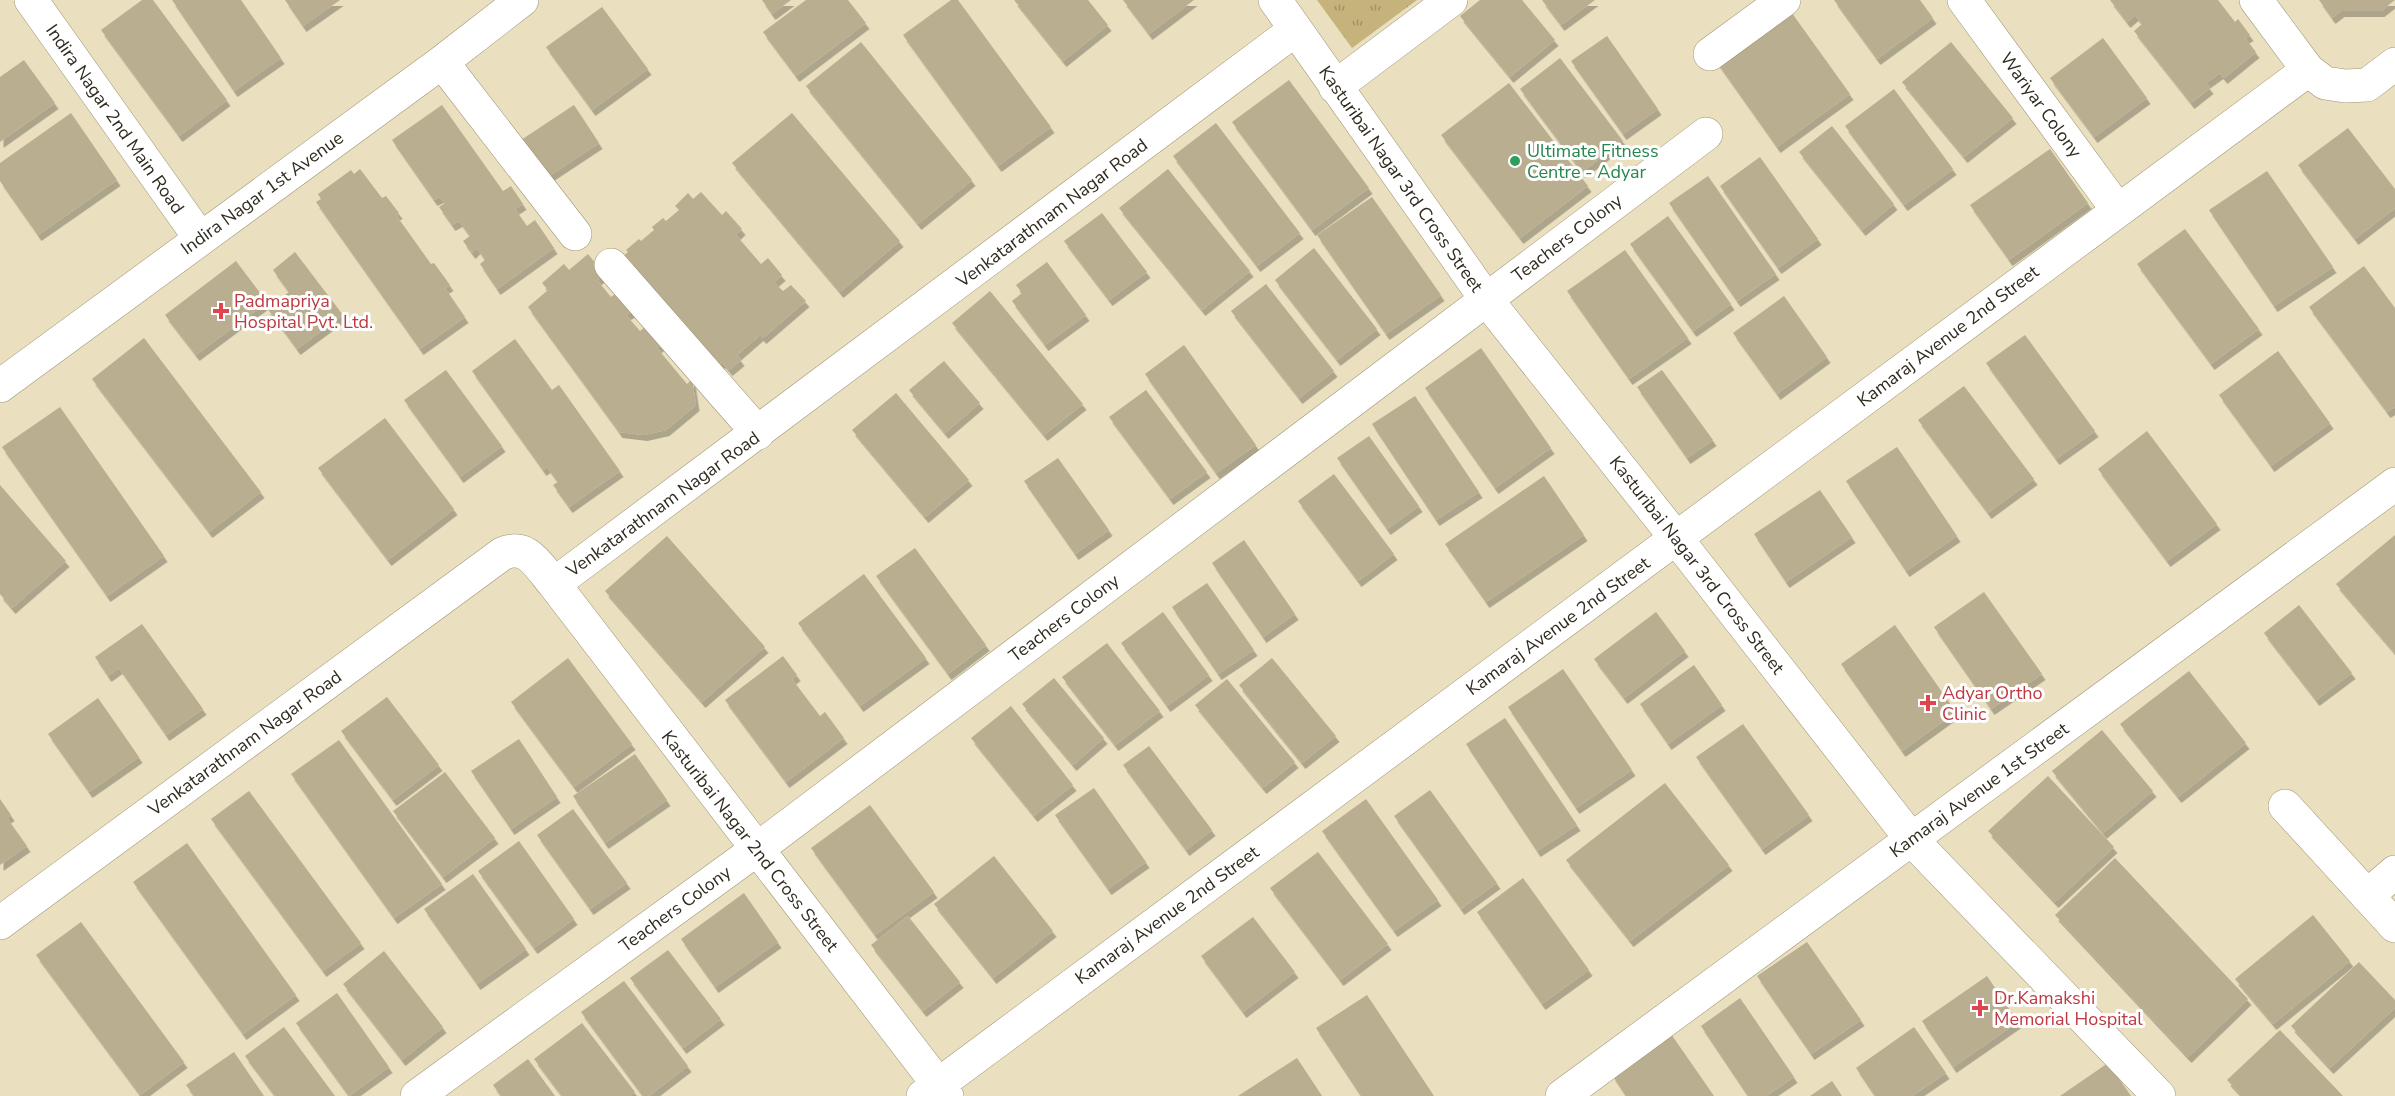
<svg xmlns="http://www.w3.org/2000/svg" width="2395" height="1096" font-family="'Nunito Sans',sans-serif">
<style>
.grass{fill:url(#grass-tufts)}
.building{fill:#b9ae8f;filter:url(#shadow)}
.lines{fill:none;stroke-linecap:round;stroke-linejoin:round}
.minor-casing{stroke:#9e9475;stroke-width:34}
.minor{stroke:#fff;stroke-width:33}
.leisure-dot{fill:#2e9e5b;stroke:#fff;stroke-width:2}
.health-dot{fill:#e0444e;stroke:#fff;stroke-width:2}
.labels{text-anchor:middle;stroke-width:6;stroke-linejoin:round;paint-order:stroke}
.street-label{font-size:18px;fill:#302b1f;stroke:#fff}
.leisure-label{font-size:18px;fill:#27864d;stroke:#fff;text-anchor:start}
.health-label{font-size:18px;fill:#be3a42;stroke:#fff;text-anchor:start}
</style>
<defs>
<pattern id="grass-tufts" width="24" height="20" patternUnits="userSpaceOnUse" patternTransform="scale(1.5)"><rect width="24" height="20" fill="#c6b37c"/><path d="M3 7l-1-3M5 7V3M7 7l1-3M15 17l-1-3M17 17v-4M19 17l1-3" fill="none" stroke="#a19265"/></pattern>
<filter id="shadow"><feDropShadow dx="3.5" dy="6" stdDeviation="0" flood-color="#0004"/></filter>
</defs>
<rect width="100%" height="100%" fill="#eadfbe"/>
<path class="grass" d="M 1317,0 L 1417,0 L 1352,48 Z"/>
<path class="building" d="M 142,0 L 153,0 L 227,100 L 179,136 L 101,30 Z
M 172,0 L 241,0 L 281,58 L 234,91 Z
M 285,0 L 340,0 L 303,26 Z
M 762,0 L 791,0 L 772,14 Z
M 806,0 L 848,0 L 866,23 L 796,76 L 763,32 Z
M 951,0 L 958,0 L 1051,127 L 998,166 L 903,35 Z
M 1014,0 L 1088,0 L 1108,25 L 1063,61 Z
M 1123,0 L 1194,0 L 1149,34 Z
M 1480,0 L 1522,0 L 1555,40 L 1510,77 L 1460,16 Z
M 1542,0 L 1595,0 L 1561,25 Z
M 1834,0 L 1920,0 L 1933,18 L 1877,59 Z
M 2110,0 L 2218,0 L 2235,22 L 2238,19 L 2250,35 L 2245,38 L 2256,52 L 2224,78 L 2220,73 L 2206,83 L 2210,88 L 2191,103 L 2134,31 L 2142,24 L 2135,15 L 2127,22 Z
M 2319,0 L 2395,0 L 2381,11 L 2341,11 L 2332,18 Z
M 602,7 L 648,69 L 592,110 L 546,47 Z
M 1789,9 L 1850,94 L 1777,147 L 1716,61 Z
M 1607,36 L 1658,109 L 1623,134 L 1571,61 Z
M 2103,38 L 2147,98 L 2094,137 L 2050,78 Z
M 861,42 L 972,180 L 918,224 L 806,86 Z
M 1951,42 L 2013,118 L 1964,157 L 1902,82 Z
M 1560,58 L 1623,141 L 1582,172 L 1520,89 Z
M 24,60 L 55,103 L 0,142 L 0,77 Z
M 1289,80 L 1369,188 L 1312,230 L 1232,122 Z
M 1509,83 L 1588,186 L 1520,238 L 1441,135 Z
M 1894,89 L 1953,169 L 1904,205 L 1845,126 Z
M 442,105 L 503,191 L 511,186 L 523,204 L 515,209 L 527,226 L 535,220 L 554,248 L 497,289 L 480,264 L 485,260 L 477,248 L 472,253 L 463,241 L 470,236 L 459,221 L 452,225 L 439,207 L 445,203 L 440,197 L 434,200 L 392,140 Z
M 574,105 L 599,143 L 543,180 L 518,142 Z
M 71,113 L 117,180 L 38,235 L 0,181 L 0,163 Z
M 792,113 L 900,241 L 840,292 L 732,163 Z
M 1216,123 L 1300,233 L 1257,266 L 1173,156 Z
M 1832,126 L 1894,204 L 1862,230 L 1799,152 Z
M 2348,128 L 2395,189 L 2395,208 L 2355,239 L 2298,165 Z
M 2050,149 L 2088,203 L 2009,260 L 1970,205 Z
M 1760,157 L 1818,239 L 1778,268 L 1720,186 Z
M 360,169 L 382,198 L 386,196 L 399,213 L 396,215 L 431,264 L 434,263 L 450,285 L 445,288 L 465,317 L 420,349 L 316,202 L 321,199 L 318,194 L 351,170 L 354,174 Z
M 1168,169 L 1250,271 L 1202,310 L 1119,208 Z
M 2267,171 L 2333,267 L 2274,306 L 2209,210 Z
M 1708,176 L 1776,274 L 1737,301 L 1669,203 Z
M 701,192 L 722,215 L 726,211 L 742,229 L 736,235 L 761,264 L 768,258 L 782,275 L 774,282 L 783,291 L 791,285 L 806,301 L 763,338 L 760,335 L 737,355 L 741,360 L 729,370 L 722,362 L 710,372 L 622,257 L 628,252 L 626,250 L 639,239 L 641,241 L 654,230 L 652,227 L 663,218 L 666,221 L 679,210 L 675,206 L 688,193 L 693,199 Z
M 1372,197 L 1441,295 L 1386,334 L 1317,235 Z
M 1102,213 L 1147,272 L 1109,300 L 1064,241 Z
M 1668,216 L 1731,304 L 1693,331 L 1630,244 Z
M 2185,229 L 2259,329 L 2211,364 L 2137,264 Z
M 1314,248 L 1377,329 L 1337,360 L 1275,280 Z
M 1625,250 L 1688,338 L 1629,379 L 1567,291 Z
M 295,252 L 343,315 L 297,349 L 267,308 L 289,292 L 273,270 Z
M 588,254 L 604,274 L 597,280 L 611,297 L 619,291 L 634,310 L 626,315 L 640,331 L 647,325 L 663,343 L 657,348 L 687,384 L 692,379 L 696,405 L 666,430 L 644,435 L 619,432 L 528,307 L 548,290 L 542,283 L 564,264 L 569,270 Z
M 236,261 L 267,302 L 196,355 L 165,315 Z
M 1047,262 L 1086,315 L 1045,345 L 1012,301 L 1022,293 L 1016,285 Z
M 2364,266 L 2395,308 L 2395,407 L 2387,412 L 2309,307 Z
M 1266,284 L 1334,371 L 1299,398 L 1231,311 Z
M 990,291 L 1083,404 L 1044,435 L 952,323 Z
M 1784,296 L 1827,357 L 1777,394 L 1733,333 Z
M 2025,335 L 2095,431 L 2056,459 L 1986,363 Z
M 144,338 L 261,492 L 209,532 L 92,379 Z
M 515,339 L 552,390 L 559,385 L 620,471 L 569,507 L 553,485 L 558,482 L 547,467 L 543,470 L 472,371 Z
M 1184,345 L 1256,445 L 1216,473 L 1145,374 Z
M 1481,348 L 1551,448 L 1495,488 L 1425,388 Z
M 2278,351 L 2330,423 L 2271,466 L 2219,395 Z
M 944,361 L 980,403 L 945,433 L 909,390 Z
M 446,370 L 502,446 L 460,477 L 404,400 Z
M 1662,370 L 1713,440 L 1687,458 L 1637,387 Z
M 1964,386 L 2034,479 L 1988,513 L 1918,420 Z
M 1146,390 L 1207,472 L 1170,499 L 1109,417 Z
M 896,393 L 969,480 L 925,517 L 852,430 Z
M 1415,396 L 1479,492 L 1436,520 L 1372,424 Z
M 60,407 L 164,556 L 107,596 L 2,447 Z
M 385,418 L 454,509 L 388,560 L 318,468 Z
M 2147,431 L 2217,524 L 2167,561 L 2098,469 Z
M 1369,436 L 1419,506 L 1387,529 L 1337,458 Z
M 1897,447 L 1957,536 L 1906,571 L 1846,481 Z
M 1058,458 L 1109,530 L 1075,554 L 1024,481 Z
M 1334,474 L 1394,554 L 1358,581 L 1298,501 Z
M 1544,476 L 1584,535 L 1486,602 L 1445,544 Z
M 0,485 L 66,561 L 12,608 L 0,594 Z
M 1820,490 L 1852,537 L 1786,582 L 1754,534 Z
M 2395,535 L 2395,653 L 2336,584 Z
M 667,536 L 765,647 L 702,702 L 605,591 Z
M 1244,540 L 1295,614 L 1263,637 L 1212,563 Z
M 915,548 L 986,645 L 948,674 L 876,576 Z
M 864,574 L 926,658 L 860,706 L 798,623 Z
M 1207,583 L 1254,650 L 1218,674 L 1172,607 Z
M 1984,592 L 2042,674 L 1991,709 L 1934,627 Z
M 2299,605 L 2352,673 L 2316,700 L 2264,633 Z
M 1163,612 L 1209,675 L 1167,706 L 1121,643 Z
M 1656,612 L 1685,651 L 1624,698 L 1594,659 Z
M 142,624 L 203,709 L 166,735 L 119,668 L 108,676 L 95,657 Z
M 1895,625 L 1956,712 L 1902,751 L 1841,664 Z
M 1107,643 L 1160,711 L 1115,745 L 1062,677 Z
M 783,656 L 797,675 L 792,679 L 820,716 L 825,712 L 844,738 L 786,782 L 725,700 Z
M 568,658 L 632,744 L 574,787 L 511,702 Z
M 1272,658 L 1336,736 L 1302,763 L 1239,685 Z
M 1694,665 L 1722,705 L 1668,744 L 1640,704 Z
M 1563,669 L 1632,770 L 1576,808 L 1508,707 Z
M 2189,671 L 2246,743 L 2178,797 L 2120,724 Z
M 1054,678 L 1104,738 L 1073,765 L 1022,704 Z
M 1227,679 L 1295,762 L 1263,788 L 1195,705 Z
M 387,697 L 439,765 L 393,800 L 341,731 Z
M 98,698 L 139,757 L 89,792 L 48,734 Z
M 1011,706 L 1073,785 L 1034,816 L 971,738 Z
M 1505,718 L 1577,825 L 1537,851 L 1466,744 Z
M 1743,724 L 1809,815 L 1762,849 L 1696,757 Z
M 2102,730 L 2153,791 L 2103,833 L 2052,771 Z
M 519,739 L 557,797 L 511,829 L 471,771 Z
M 339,740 L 442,884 L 394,918 L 291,774 Z
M 1149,746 L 1212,830 L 1186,850 L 1123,765 Z
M 635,754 L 667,800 L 605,843 L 573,796 Z
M 445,772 L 495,838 L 443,877 L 393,811 Z
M 2048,776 L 2114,847 L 2055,902 L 1988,831 Z
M 1665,783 L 1729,865 L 1630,941 L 1566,860 Z
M 1094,788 L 1146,862 L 1108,889 L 1055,815 Z
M 1430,790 L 1497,883 L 1461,909 L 1394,816 Z
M 249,791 L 361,943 L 323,971 L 211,819 Z
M 0,799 L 11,815 L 7,818 L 27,846 L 0,865 Z
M 1366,799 L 1438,900 L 1394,931 L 1322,831 Z
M 870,805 L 934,892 L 875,935 L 811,848 Z
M 573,809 L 627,883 L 590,909 L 537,835 Z
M 519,841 L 574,919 L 534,948 L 478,871 Z
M 187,843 L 296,995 L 243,1034 L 133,882 Z
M 1318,852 L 1388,944 L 1340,980 L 1270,888 Z
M 994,856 L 1053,931 L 993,978 L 934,904 Z
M 2115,858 L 2248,999 L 2188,1057 L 2055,915 Z
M 473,874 L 526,949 L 477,984 L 424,909 Z
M 1523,878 L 1589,970 L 1542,1004 L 1477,912 Z
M 744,893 L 778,942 L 715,987 L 681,939 Z
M 2313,915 L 2350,961 L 2273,1024 L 2235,979 Z
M 908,916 L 960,982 L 923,1011 L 871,945 Z
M 1253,917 L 1295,972 L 1243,1012 L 1201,956 Z
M 81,922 L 184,1062 L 140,1095 L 36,955 Z
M 1807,942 L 1861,1020 L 1811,1054 L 1757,976 Z
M 668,950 L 721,1019 L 683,1048 L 630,978 Z
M 384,951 L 443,1027 L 402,1060 L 343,984 Z
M 2359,962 L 2395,1000 L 2395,1008 L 2330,1068 L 2291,1026 Z
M 1987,976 L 2018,1022 L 1953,1067 L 1922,1021 Z
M 624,981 L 688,1066 L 649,1096 L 643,1096 L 581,1012 Z
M 337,993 L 389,1067 L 349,1096 L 296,1023 Z
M 1367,995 L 1434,1096 L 1361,1096 L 1316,1028 Z
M 1740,998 L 1794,1077 L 1766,1096 L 1748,1096 L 1701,1026 Z
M 582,1023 L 635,1092 L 629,1096 L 562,1096 L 534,1059 Z
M 284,1027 L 335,1096 L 275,1096 L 245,1056 Z
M 1914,1027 L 1946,1073 L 1912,1096 L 1875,1096 L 1856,1068 Z
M 2280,1030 L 2343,1096 L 2242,1096 L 2227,1080 Z
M 1671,1034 L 1714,1096 L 1626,1096 L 1612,1075 Z
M 234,1052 L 264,1096 L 194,1096 L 186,1085 Z
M 1297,1058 L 1322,1096 L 1238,1096 Z
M 528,1059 L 555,1096 L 501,1096 L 493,1085 Z
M 2108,1063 L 2131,1096 L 2060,1096 Z
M 1832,1081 L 1842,1096 L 1810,1096 Z"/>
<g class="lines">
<g class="minor-casing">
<path id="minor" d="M 31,0 L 200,238
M 1275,0 L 1486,299 L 1676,538 L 1912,840 L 2159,1096
M 1964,0 L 2117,209
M 2256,0 L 2308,70 L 2325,83 L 2345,86 L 2367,85 L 2395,64
M 1710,54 L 1784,0
M 442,62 L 575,234
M 1335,87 L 1451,0
M 611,265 L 758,433
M 0,386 L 442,62 L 522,0
M 554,584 L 947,1096
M 2285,806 L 2395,926
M 2367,896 L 2395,872
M 0,923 L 502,554 C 528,542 539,567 554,584 L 1295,30
M 417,1096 L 756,850 L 1706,134
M 923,1096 L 2308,70
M 1562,1096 L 2395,484"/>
</g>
<use href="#minor" class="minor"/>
</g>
<circle class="leisure-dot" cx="1515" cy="161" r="6"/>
<g class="health-dot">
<path d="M218 302h6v6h6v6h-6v6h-6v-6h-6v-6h6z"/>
<path d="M1925 694h6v6h6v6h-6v6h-6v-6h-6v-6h6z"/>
<path d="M1977 999h6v6h6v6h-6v6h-6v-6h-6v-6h6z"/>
</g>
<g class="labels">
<g class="street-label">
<text transform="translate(2041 105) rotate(54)" y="6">Wariyar Colony</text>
<text transform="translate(115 119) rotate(55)" y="6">Indira Nagar 2nd Main Road</text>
<text transform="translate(1401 179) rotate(55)" y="6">Kasturibai Nagar 3rd Cross Street</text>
<text transform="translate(262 193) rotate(-36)" y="6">Indira Nagar 1st Avenue</text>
<text transform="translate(1052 213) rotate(-37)" y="6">Venkatarathnam Nagar Road</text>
<text transform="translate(1567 238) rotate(-37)" y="6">Teachers Colony</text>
<text transform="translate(1948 336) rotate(-37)" y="6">Kamaraj Avenue 2nd Street</text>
<text transform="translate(663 504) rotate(-36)" y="6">Venkatarathnam Nagar Road</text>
<text transform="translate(1697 565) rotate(52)" y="6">Kasturibai Nagar 3rd Cross Street</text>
<text transform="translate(1064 618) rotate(-37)" y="6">Teachers Colony</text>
<text transform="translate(1558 626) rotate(-36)" y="6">Kamaraj Avenue 2nd Street</text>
<text transform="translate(245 743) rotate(-36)" y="6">Venkatarathnam Nagar Road</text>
<text transform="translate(1979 790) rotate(-36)" y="6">Kamaraj Avenue 1st Street</text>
<text transform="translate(750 841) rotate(52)" y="6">Kasturibai Nagar 2nd Cross Street</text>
<text transform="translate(675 909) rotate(-36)" y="6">Teachers Colony</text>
<text transform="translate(1167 915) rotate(-36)" y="6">Kamaraj Avenue 2nd Street</text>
</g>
<g class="leisure-label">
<text x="1527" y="157">Ultimate Fitness<tspan x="1527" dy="21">Centre - Adyar</tspan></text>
</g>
<g class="health-label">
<text x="234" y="307">Padmapriya<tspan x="234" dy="21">Hospital Pvt. Ltd.</tspan></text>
<text x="1942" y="699">Adyar Ortho<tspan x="1942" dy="21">Clinic</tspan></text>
<text x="1994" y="1004">Dr.Kamakshi<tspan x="1994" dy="21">Memorial Hospital</tspan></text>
</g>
</g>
</svg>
